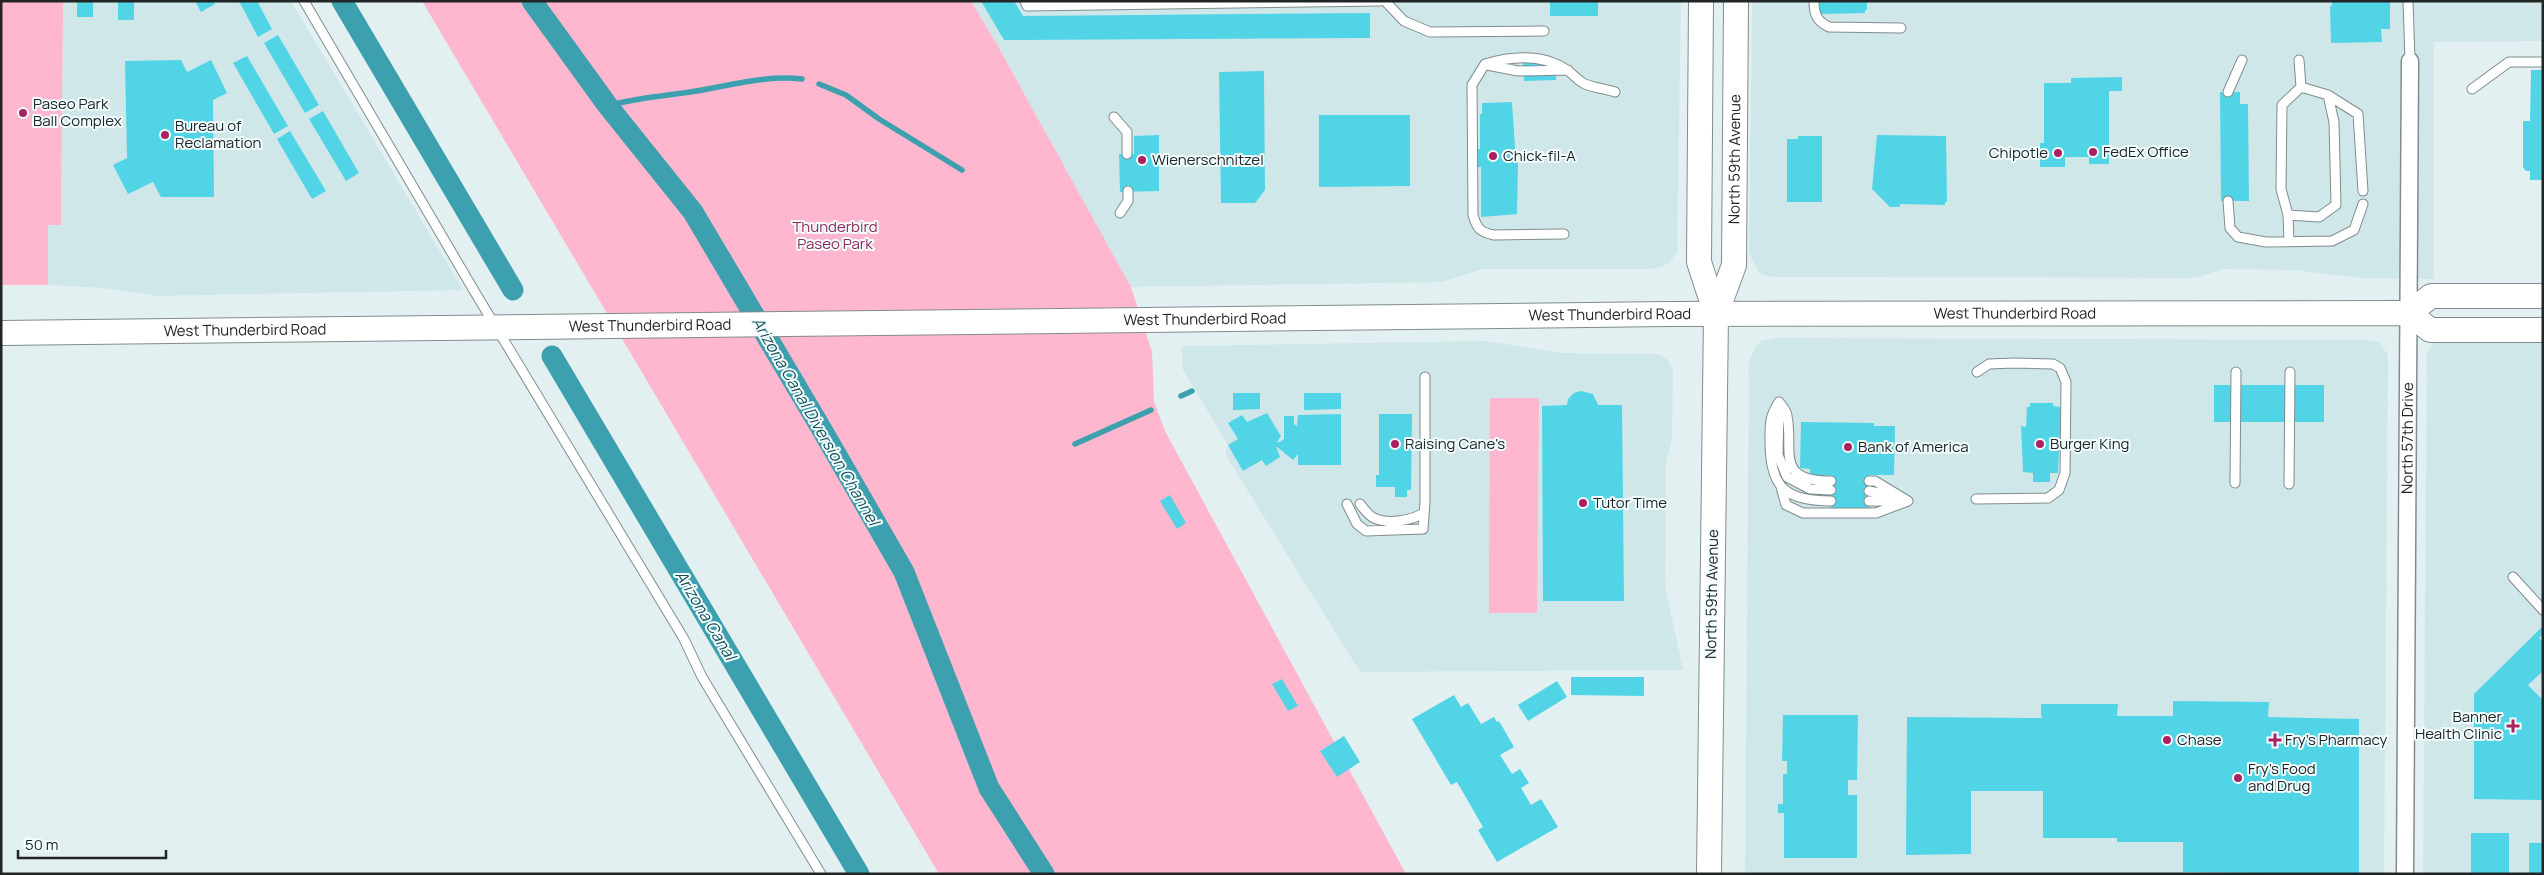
<svg xmlns="http://www.w3.org/2000/svg" width="2544" height="875" font-family="Manrope,sans-serif">
<style>
.built{fill:#d0e7ea}
.green{fill:#feb7ce}
.lines{fill:none;stroke-linecap:round;stroke-linejoin:round}
.stream{stroke:#3da0ae;stroke-width:5.5}
.canal{stroke:#3da0ae;stroke-width:21}
.building{fill:#51d4e6}
.lane-casing{stroke:#808c8e;stroke-width:11}
.street-casing{stroke:#808c8e;stroke-width:19}
.secondary-casing{stroke:#808c8e;stroke-width:26}
.lane{stroke:#fff;stroke-width:9}
.street{stroke:#fff;stroke-width:16}
.secondary{stroke:#fff;stroke-width:24}
.poi-dot{fill:#ab2061;stroke:#f2fdff;stroke-width:2}
.labels{text-anchor:middle;stroke-width:4;stroke-linejoin:round;paint-order:stroke}
.poi-label{font-size:15px;fill:#212526;stroke:#f2fdff;text-anchor:start}
.street-label{font-size:15px;fill:#212526;stroke:#f2fdff}
.park-label{font-size:15px;fill:#912855;stroke:#f2fdff}
.water-label{font-size:16px;font-style:italic;fill:#174f57;stroke:#f2fdff}
</style>
<rect width="100%" height="100%" fill="#e3f0f2"/>
<path class="built" d="M 63,1 L 291,1 L 463,290 L 156,296 L 104,288 L 48,285 L 48,225 L 61,224 Z
M 971,1 L 1681,1 L 1677,253 L 1668,264 L 1653,269 L 1483,269 L 1442,282 L 1131,287 L 995,41 Z
M 1752,1 L 2543,1 L 2543,41 L 2434,42 L 2434,279 L 2361,278 L 2294,270 L 2223,269 L 2195,278 L 1773,277 L 1763,275 L 1758,271 L 1749,252 Z
M 1776,338 L 2366,340 L 2379,342 L 2388,355 L 2384,874 L 1745,874 L 1749,362 L 1756,346 L 1761,341 Z
M 2438,340 L 2543,340 L 2543,874 L 2423,874 L 2427,353 L 2432,344 Z
M 1486,341 L 1562,353 L 1659,354 L 1668,360 L 1673,371 L 1672,439 L 1666,462 L 1665,586 L 1683,670 L 1360,672 L 1225,454 L 1228,445 L 1182,368 L 1182,346 Z"/>
<path class="green" d="M 1,1 L 63,1 L 61,225 L 48,225 L 48,285 L 1,285 Z
M 422,1 L 971,1 L 995,41 L 1131,287 L 1152,352 L 1154,402 L 1166,433 L 1406,874 L 939,874 Z
M 1490,398 L 1539,398 L 1537,613 L 1489,613 Z"/>
<g class="lines">
<path class="stream" d="M 819,84 L 846,95 L 879,119 L 962,170
M 608,106 C 633,98 657,97 683,93 C 722,88 764,74 802,79
M 1181,396 L 1192,391
M 1075,444 L 1151,410"/>
<path class="canal" d="M 342,1 L 513,290
M 532,1 L 608,106 L 693,212 L 821,428 L 904,572 L 989,788 L 1044,874
M 552,356 L 859,874"/>
</g>
<path class="building" d="M 77,1 L 93,1 L 93,17 L 77,17 Z
M 118,1 L 134,1 L 134,20 L 118,20 Z
M 195,1 L 213,1 L 215,4 L 201,12 Z
M 239,1 L 257,1 L 272,29 L 258,37 Z
M 981,1 L 1014,1 L 1023,16 L 1370,13 L 1370,38 L 1004,40 Z
M 1550,1 L 1598,1 L 1598,16 L 1550,16 Z
M 1819,1 L 1867,1 L 1867,10 L 1865,10 L 1865,13 L 1820,14 Z
M 2332,1 L 2390,1 L 2390,29 L 2381,29 L 2382,42 L 2331,43 L 2330,6 L 2332,6 Z
M 278,35 L 319,105 L 305,113 L 264,43 Z
M 247,56 L 288,126 L 274,134 L 233,63 Z
M 1555,59 L 1556,80 L 1524,81 L 1523,60 Z
M 181,60 L 187,72 L 211,60 L 227,93 L 213,100 L 214,197 L 161,197 L 153,182 L 128,194 L 113,165 L 127,158 L 125,61 Z
M 2531,70 L 2543,70 L 2543,180 L 2530,180 L 2530,171 L 2526,171 L 2523,167 L 2523,121 L 2530,121 Z
M 1264,71 L 1265,190 L 1255,203 L 1221,203 L 1219,72 Z
M 2122,77 L 2122,91 L 2109,91 L 2109,164 L 2089,164 L 2089,157 L 2065,157 L 2065,167 L 2040,167 L 2040,143 L 2044,143 L 2044,83 L 2071,83 L 2071,78 Z
M 2220,92 L 2240,92 L 2240,104 L 2248,104 L 2249,201 L 2221,201 Z
M 1512,102 L 1516,162 L 1518,162 L 1517,214 L 1481,217 L 1481,167 L 1470,167 L 1470,149 L 1480,149 L 1480,114 L 1482,114 L 1482,103 Z
M 323,111 L 359,173 L 346,181 L 309,119 Z
M 1319,115 L 1410,115 L 1410,186 L 1319,187 Z
M 290,131 L 326,191 L 312,199 L 277,139 Z
M 1159,135 L 1159,191 L 1120,192 L 1119,154 L 1134,154 L 1134,136 Z
M 1877,135 L 1946,136 L 1947,202 L 1945,202 L 1945,205 L 1900,204 L 1900,207 L 1890,207 L 1872,189 Z
M 1798,136 L 1822,136 L 1822,202 L 1787,202 L 1787,139 L 1798,139 Z
M 2214,385 L 2324,385 L 2324,422 L 2214,422 Z
M 1581,391 L 1593,394 L 1598,405 L 1622,405 L 1624,601 L 1543,601 L 1542,406 L 1567,405 L 1568,399 L 1574,393 Z
M 1233,393 L 1260,393 L 1260,409 L 1233,410 Z
M 1304,393 L 1341,393 L 1341,409 L 1304,410 Z
M 2030,403 L 2053,403 L 2053,406 L 2061,407 L 2058,473 L 2050,473 L 2050,482 L 2033,482 L 2033,473 L 2023,472 L 2021,426 L 2026,427 L 2027,407 L 2030,407 Z
M 1267,413 L 1281,436 L 1277,442 L 1280,442 L 1284,439 L 1284,416 L 1294,416 L 1294,424 L 1297,426 L 1298,415 L 1341,414 L 1341,465 L 1298,465 L 1298,454 L 1293,460 L 1276,446 L 1280,457 L 1266,466 L 1262,460 L 1243,471 L 1228,445 L 1238,439 L 1228,423 L 1242,415 L 1247,422 Z
M 1379,414 L 1412,414 L 1411,490 L 1407,490 L 1407,497 L 1395,497 L 1395,487 L 1376,487 L 1376,475 L 1379,475 Z
M 1801,422 L 1874,423 L 1874,426 L 1895,426 L 1894,475 L 1869,475 L 1869,509 L 1831,508 L 1831,475 L 1810,475 L 1810,469 L 1800,468 Z
M 1170,495 L 1186,523 L 1177,529 L 1160,501 Z
M 2543,626 L 2543,634 L 2539,638 L 2543,641 L 2543,671 L 2528,685 L 2543,700 L 2543,800 L 2474,799 L 2474,694 Z
M 1571,677 L 1644,677 L 1644,696 L 1571,695 Z
M 1282,679 L 1298,706 L 1288,711 L 1272,684 Z
M 1557,681 L 1567,697 L 1528,721 L 1518,705 Z
M 1454,695 L 1461,707 L 1468,703 L 1481,724 L 1494,717 L 1497,722 L 1499,721 L 1514,747 L 1500,755 L 1512,774 L 1520,769 L 1529,783 L 1521,788 L 1531,805 L 1541,799 L 1558,827 L 1497,862 L 1478,830 L 1483,827 L 1457,782 L 1451,785 L 1412,719 Z
M 2173,701 L 2269,702 L 2268,717 L 2359,719 L 2359,874 L 2183,872 L 2183,842 L 2117,842 L 2117,838 L 2043,838 L 2043,791 L 1971,791 L 1971,854 L 1906,855 L 1907,717 L 2043,718 L 2041,716 L 2041,704 L 2118,704 L 2117,716 L 2173,716 Z
M 1783,715 L 1858,715 L 1857,780 L 1848,780 L 1848,795 L 1857,795 L 1857,858 L 1784,858 L 1784,813 L 1778,813 L 1778,804 L 1783,804 L 1783,774 L 1787,774 L 1787,761 L 1782,761 Z
M 1344,736 L 1360,762 L 1337,777 L 1320,751 Z
M 2471,833 L 2509,833 L 2509,874 L 2471,874 Z
M 2529,843 L 2543,843 L 2543,874 L 2529,874 Z"/>
<g class="lines">
<g class="lane-casing">
<path id="lane" d="M 304,1 L 473,289 L 684,639 L 702,677 L 821,874
M 1025,1 L 1027,6 L 1380,1
M 1385,1 L 1404,21 L 1430,32 L 1544,31
M 1814,1 C 1814,15 1817,21 1829,27 L 1901,28
M 2408,1 L 2410,61
M 2299,60 L 2301,87 L 2328,95 L 2358,114 L 2363,191
M 1487,65 L 1518,71 L 1568,70
M 2301,87 L 2282,105 L 2281,189 L 2288,215 L 2319,217 L 2336,205 L 2334,122 L 2328,95
M 2472,89 L 2509,62 L 2543,62
M 2228,92 L 2242,60
M 1114,117 L 1127,132 L 1127,154
M 2228,201 L 2230,228 L 2238,237 L 2266,242 L 2332,241 L 2354,230 L 2363,204
M 1120,213 L 1128,201 L 1128,191
M 2288,215 L 2289,241
M 1564,234 L 1494,235 C 1480,232 1477,229 1473,215 L 1472,85 L 1485,64 C 1512,56 1543,54 1567,70 C 1573,74 1578,81 1585,84 C 1594,88 1606,89 1615,92
M 1779,402 C 1769,418 1770,424 1770,442 C 1770,488 1786,501 1831,501
M 1779,402 L 1778,455 L 1787,477 L 1810,489 L 1831,490
M 1779,402 C 1782,406 1787,411 1787,416 C 1794,451 1774,481 1831,481
M 1869,481 L 1875,481 L 1908,501
M 2235,483 L 2236,372
M 2289,484 L 2290,372
M 1781,487 L 1786,505 L 1803,513 L 1876,513 L 1908,501
M 1869,491 L 1893,496
M 1976,499 L 2048,498 L 2059,490 L 2065,473 L 2066,382 L 2060,368 L 2053,364 L 2014,363 L 1989,364 L 1977,372
M 1869,501 L 1900,501
M 1347,504 L 1357,524 L 1366,531 L 1423,529 L 1425,502 L 1425,377
M 1360,504 C 1364,509 1369,516 1374,518 C 1389,525 1412,520 1424,513
M 2513,577 L 2543,610"/>
</g>
<g class="street-casing">
<g id="street">
<path id="s1" d="M 2405,874 L 2410,61"/>
</g>
</g>
<g class="secondary-casing">
<g id="secondary">
<path d="M 1701,1 L 1699,262 L 1716,314 L 1709,874"/>
<path d="M 2409,313 L 2431,296 L 2543,296"/>
<path id="s2" d="M 1716,314 L 1734,265 L 1736,1"/>
<path id="s3" d="M 1,333 L 1670,314 L 2409,313 L 2430,330 L 2543,330"/>
</g>
</g>
<use href="#lane" class="lane"/>
<use href="#street" class="street"/>
<use href="#secondary" class="secondary"/>
</g>
<g class="poi-dot">
<circle cx="23" cy="113" r="5"/>
<circle cx="165" cy="135" r="5"/>
<circle cx="2093" cy="152" r="5"/>
<circle cx="2058" cy="153" r="5"/>
<circle cx="1493" cy="156" r="5"/>
<circle cx="1142" cy="160" r="5"/>
<circle cx="1395" cy="444" r="5"/>
<circle cx="2040" cy="444" r="5"/>
<circle cx="1848" cy="447" r="5"/>
<circle cx="1583" cy="503" r="5"/>
<path d="M2510.5 718.5h5v5h5v5h-5v5h-5v-5h-5v-5h5z"/>
<circle cx="2167" cy="740" r="5"/>
<path d="M2272.5 732.5h5v5h5v5h-5v5h-5v-5h-5v-5h5z"/>
<circle cx="2238" cy="778" r="5"/>
</g>
<g class="labels">
<g class="poi-label">
<text x="33" y="109">Paseo Park<tspan x="33" dy="17">Ball Complex</tspan></text>
<text x="175" y="131">Bureau of<tspan x="175" dy="17">Reclamation</tspan></text>
<text x="2103" y="157">FedEx Office</text>
<text x="2048" y="158" text-anchor="end">Chipotle</text>
<text x="1503" y="161">Chick-fil-A</text>
<text x="1152" y="165">Wienerschnitzel</text>
<text x="1405" y="449">Raising Cane's</text>
<text x="2050" y="449">Burger King</text>
<text x="1858" y="452">Bank of America</text>
<text x="1593" y="508">Tutor Time</text>
<text x="2502" y="722" text-anchor="end">Banner<tspan x="2502" dy="17">Health Clinic</tspan></text>
<text x="2177" y="745">Chase</text>
<text x="2285" y="745">Fry's Pharmacy</text>
<text x="2248" y="774">Fry's Food<tspan x="2248" dy="17">and Drug</tspan></text>
</g>
<g class="street-label">
<text dy="5" stroke="none"><textPath href="#s2" startOffset="158">North 59th Avenue</textPath></text>
<text dy="5" stroke="none"><textPath href="#s3" startOffset="2014">West Thunderbird Road</textPath></text>
<text dy="5" stroke="none"><textPath href="#s3" startOffset="1609">West Thunderbird Road</textPath></text>
<text dy="5" stroke="none"><textPath href="#s3" startOffset="1204">West Thunderbird Road</textPath></text>
<text dy="5" stroke="none"><textPath href="#s3" startOffset="649">West Thunderbird Road</textPath></text>
<text dy="5" stroke="none"><textPath href="#s3" startOffset="244">West Thunderbird Road</textPath></text>
<text dy="5" stroke="none"><textPath href="#s1" startOffset="436">North 57th Drive</textPath></text>
<text transform="translate(1712 594) rotate(-89)" y="5">North 59th Avenue</text>
</g>
<g class="park-label">
<text x="835" y="232">Thunderbird<tspan x="835" dy="17">Paseo Park</tspan></text>
</g>
<g class="water-label">
<text transform="translate(816 421) rotate(60)" y="6">Arizona Canal Diversion Channel</text>
<text transform="translate(706 615) rotate(59)" y="6">Arizona Canal</text>
</g>
</g>
<rect width="2544" height="875" fill="none" stroke="#212526" stroke-width="5"/>
<path d="M18 850v8h148v-8" fill="none" stroke="#212526" stroke-width="2.5"/>
<text x="25" y="850" font-size="15" fill="#212526" stroke="#f2fdff" stroke-width="4" paint-order="stroke">50 m</text>
</svg>
